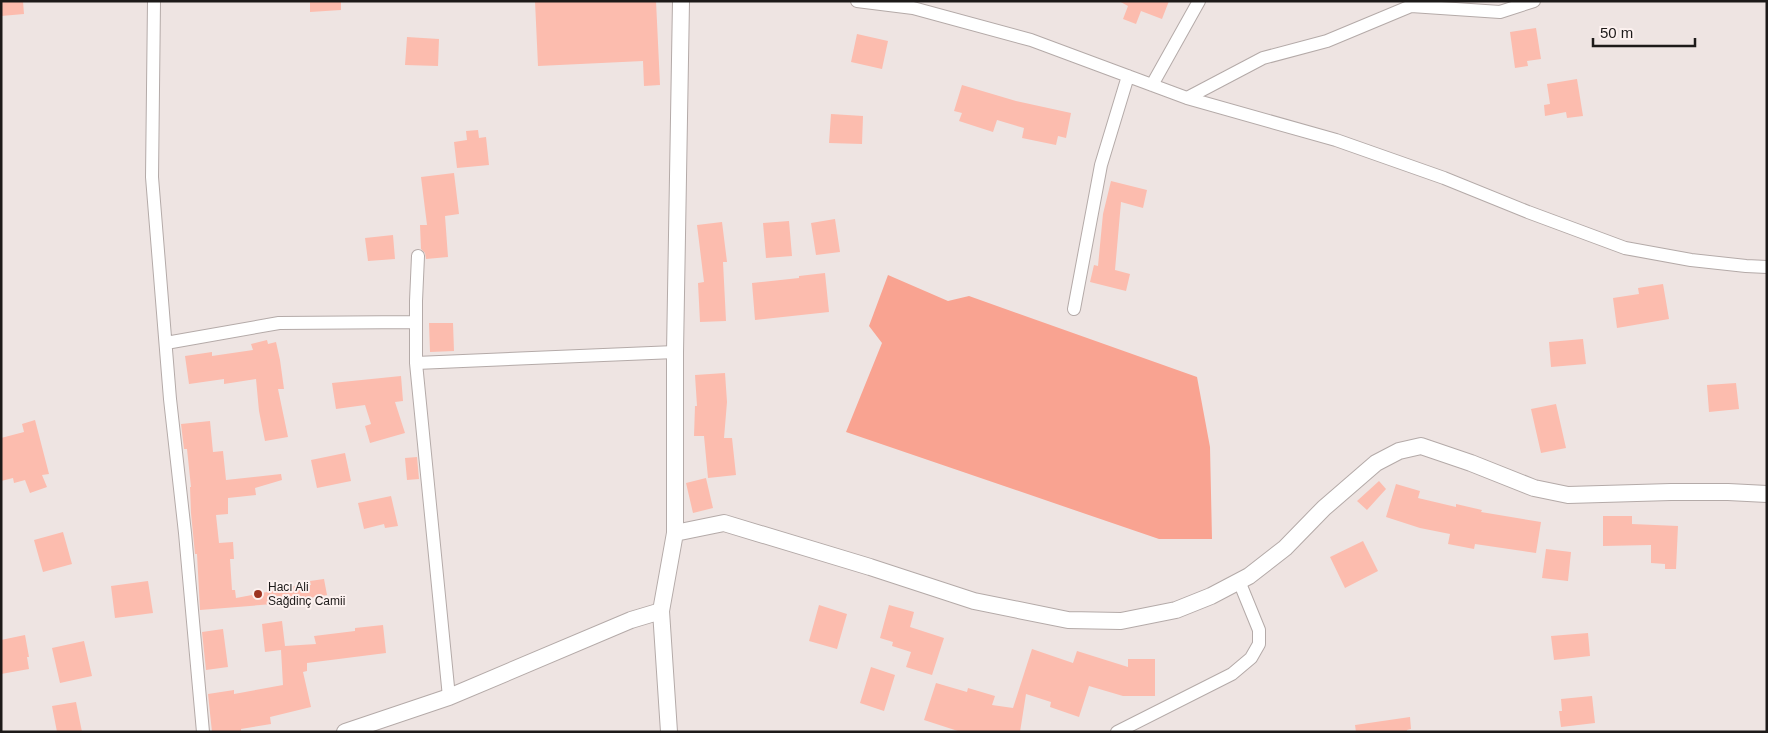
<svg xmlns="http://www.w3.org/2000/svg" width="1768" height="733" font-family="Helvetica,sans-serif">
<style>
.green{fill:#f9a391}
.building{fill:#fcbcae}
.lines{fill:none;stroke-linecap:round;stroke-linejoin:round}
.minor-casing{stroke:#b4aaa8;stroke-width:14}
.tertiary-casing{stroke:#b4aaa8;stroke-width:18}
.minor{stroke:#fff;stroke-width:12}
.tertiary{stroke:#fff;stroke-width:16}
.poi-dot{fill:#9c3320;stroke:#fcf1ef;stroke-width:2}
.labels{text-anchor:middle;stroke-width:4;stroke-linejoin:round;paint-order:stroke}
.poi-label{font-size:12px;fill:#1d1a19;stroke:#fcf1ef;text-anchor:start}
</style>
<rect width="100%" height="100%" fill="#eee4e2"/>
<path class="green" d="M 888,275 L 948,301 L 969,296 L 1197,377 L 1210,447 L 1212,539 L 1159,539 L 846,432 L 882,343 L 869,326 Z"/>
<path class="building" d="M 1,1 L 23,1 L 24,14 L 1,16 Z
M 310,1 L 341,1 L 341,10 L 310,12 Z
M 535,1 L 656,1 L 660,85 L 644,86 L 643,61 L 538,66 Z
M 1119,1 L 1169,1 L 1162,19 L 1141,11 L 1136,24 L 1123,19 L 1128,6 Z
M 1536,28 L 1541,59 L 1527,61 L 1528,66 L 1515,68 L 1510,32 Z
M 857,34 L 888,41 L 882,69 L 851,62 Z
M 407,37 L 439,39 L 438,66 L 405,65 Z
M 1577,79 L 1583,116 L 1567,118 L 1566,112 L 1545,116 L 1544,105 L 1550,104 L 1547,84 Z
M 962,85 L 1016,101 L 1071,113 L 1066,138 L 1058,136 L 1056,145 L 1022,138 L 1024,128 L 997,120 L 993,132 L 959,121 L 962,113 L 954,111 Z
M 831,114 L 863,116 L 862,144 L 829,143 Z
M 478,130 L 479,138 L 486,137 L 489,165 L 457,168 L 454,142 L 467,140 L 466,131 Z
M 454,173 L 459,214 L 445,216 L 448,257 L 426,259 L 425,253 L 421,249 L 420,225 L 427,225 L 421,177 Z
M 1111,181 L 1147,190 L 1143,208 L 1121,202 L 1115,270 L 1130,274 L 1126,291 L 1090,282 L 1094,265 L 1098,266 L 1103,214 Z
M 835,219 L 840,252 L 816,255 L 811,223 Z
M 789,221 L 792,256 L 766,258 L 763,223 Z
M 722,222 L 727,262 L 723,262 L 726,321 L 700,322 L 698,283 L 704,282 L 697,225 Z
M 393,235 L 395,259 L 368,261 L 365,238 Z
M 825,273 L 829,312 L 755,320 L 752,283 L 799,278 L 799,276 Z
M 1663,284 L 1669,319 L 1617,328 L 1613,298 L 1639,294 L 1638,288 Z
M 429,323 L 453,323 L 454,351 L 430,352 Z
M 1583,339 L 1586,364 L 1551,367 L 1549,342 Z
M 267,340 L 268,344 L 276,342 L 280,360 L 284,389 L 278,389 L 288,437 L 265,441 L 259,411 L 256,379 L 224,384 L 224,379 L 189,384 L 185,356 L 212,352 L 212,356 L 253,350 L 251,344 Z
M 725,373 L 727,402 L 724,438 L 732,438 L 736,475 L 708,478 L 704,436 L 694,436 L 695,406 L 697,406 L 695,375 Z
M 401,376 L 403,401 L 395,402 L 405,433 L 370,443 L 365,426 L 371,424 L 365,405 L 336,409 L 332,383 Z
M 1736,383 L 1739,409 L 1709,412 L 1707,385 Z
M 1556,404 L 1566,448 L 1541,453 L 1531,409 Z
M 35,420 L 49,474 L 42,475 L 47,487 L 30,493 L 25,480 L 14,483 L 13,478 L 1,481 L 1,438 L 24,432 L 22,424 Z
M 210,421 L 213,452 L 223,451 L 226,480 L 281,474 L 282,480 L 255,488 L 256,495 L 228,498 L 228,514 L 216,515 L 219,543 L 233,542 L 234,559 L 230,559 L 232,590 L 235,590 L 236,598 L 283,589 L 283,587 L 311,585 L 310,581 L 324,579 L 327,595 L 309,598 L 309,601 L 200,610 L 197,554 L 195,554 L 191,513 L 190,487 L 191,487 L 187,449 L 184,449 L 181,424 Z
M 345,453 L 351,481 L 317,488 L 311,460 Z
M 417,457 L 419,479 L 407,480 L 405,458 Z
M 706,478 L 713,508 L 693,513 L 686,483 Z
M 1379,481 L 1386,489 L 1367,510 L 1357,501 Z
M 1396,484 L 1420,491 L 1418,498 L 1456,507 L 1456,504 L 1482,510 L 1481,512 L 1541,522 L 1536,553 L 1475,544 L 1474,549 L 1448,544 L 1450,534 L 1420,528 L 1386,517 Z
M 391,496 L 398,526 L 385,528 L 384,524 L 364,529 L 358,503 Z
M 1603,516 L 1632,516 L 1632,524 L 1678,526 L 1676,569 L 1665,569 L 1665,564 L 1651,563 L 1651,545 L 1603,546 Z
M 63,532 L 72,564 L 43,572 L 34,540 Z
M 1363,541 L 1378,571 L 1345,588 L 1330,557 Z
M 1546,549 L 1571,552 L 1568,581 L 1542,578 Z
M 148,581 L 153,613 L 115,618 L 111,586 Z
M 819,605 L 847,614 L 837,649 L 809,641 Z
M 889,605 L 914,612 L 910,627 L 944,638 L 932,675 L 906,667 L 911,652 L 892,646 L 893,642 L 880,638 Z
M 282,621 L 285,646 L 316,644 L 314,636 L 355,631 L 355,628 L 383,625 L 386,653 L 307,663 L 307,671 L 303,672 L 311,707 L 270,717 L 271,724 L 241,729 L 241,732 L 212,732 L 208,694 L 234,690 L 234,694 L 283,685 L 281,650 L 265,652 L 262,624 Z
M 223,629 L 228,667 L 206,670 L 202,632 Z
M 1588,633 L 1590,656 L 1554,660 L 1551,636 Z
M 25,635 L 29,657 L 27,657 L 29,669 L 1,674 L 1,640 Z
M 84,641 L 92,676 L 60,683 L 52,648 Z
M 1032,649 L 1073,663 L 1077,651 L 1128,667 L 1128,659 L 1155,659 L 1155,696 L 1123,696 L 1089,686 L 1079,717 L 1050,707 L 1051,702 L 1026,694 L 1020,732 L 961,732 L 924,720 L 936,683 L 967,692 L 968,688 L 995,696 L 992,705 L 1013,708 Z
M 871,667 L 895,675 L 884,711 L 860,703 Z
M 1592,696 L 1595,723 L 1561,727 L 1559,711 L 1562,711 L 1561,699 Z
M 76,702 L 82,732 L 57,732 L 52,706 Z
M 1410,717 L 1411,729 L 1407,730 L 1407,732 L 1356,732 L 1355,725 Z"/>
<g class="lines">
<g class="minor-casing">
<path id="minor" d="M 154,1 L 152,177 L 170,399 L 185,533 L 203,732
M 857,1 L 913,8 L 1031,40 L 1187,98 L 1336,140 L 1444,178 L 1528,212 L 1625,248 L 1691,260 L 1746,266 L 1767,267
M 1152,85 L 1199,1
M 1187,98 L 1263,58 L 1327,41 L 1411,6 L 1500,12 L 1534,1
M 418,256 L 416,301 L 416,363 L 449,697
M 1074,309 L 1101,165 L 1128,76
M 166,343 L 279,323 L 416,322
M 416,363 L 675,352
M 1117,732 L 1232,674 L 1251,658 L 1259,644 L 1259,630 L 1239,581"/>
</g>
<g class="tertiary-casing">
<path id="tertiary" d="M 675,533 L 724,523 L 870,567 L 974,601 L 1068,620 L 1121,621 L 1176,610 L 1211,596 L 1249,576 L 1285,548 L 1324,508 L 1376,463 L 1399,451 L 1421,446 L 1471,463 L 1534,488 L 1568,495 L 1671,492 L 1728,492 L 1767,494
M 345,732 L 449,697 L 631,620 L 661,611
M 669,732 L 661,611 L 675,533 L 675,352 L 681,1"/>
</g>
<use href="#minor" class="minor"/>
<use href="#tertiary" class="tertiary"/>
</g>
<circle class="poi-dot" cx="258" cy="594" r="5"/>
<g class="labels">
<g class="poi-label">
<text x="268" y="591">Hacı Ali<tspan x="268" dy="14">Sağdinç Camii</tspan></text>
</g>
</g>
<rect width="1768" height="733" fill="none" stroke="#1d1a19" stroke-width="5"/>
<path d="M1593 38v8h102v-8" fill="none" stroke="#1d1a19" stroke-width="2.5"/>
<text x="1600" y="38" font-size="15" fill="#1d1a19" stroke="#fcf1ef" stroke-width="4" paint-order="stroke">50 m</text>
</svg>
